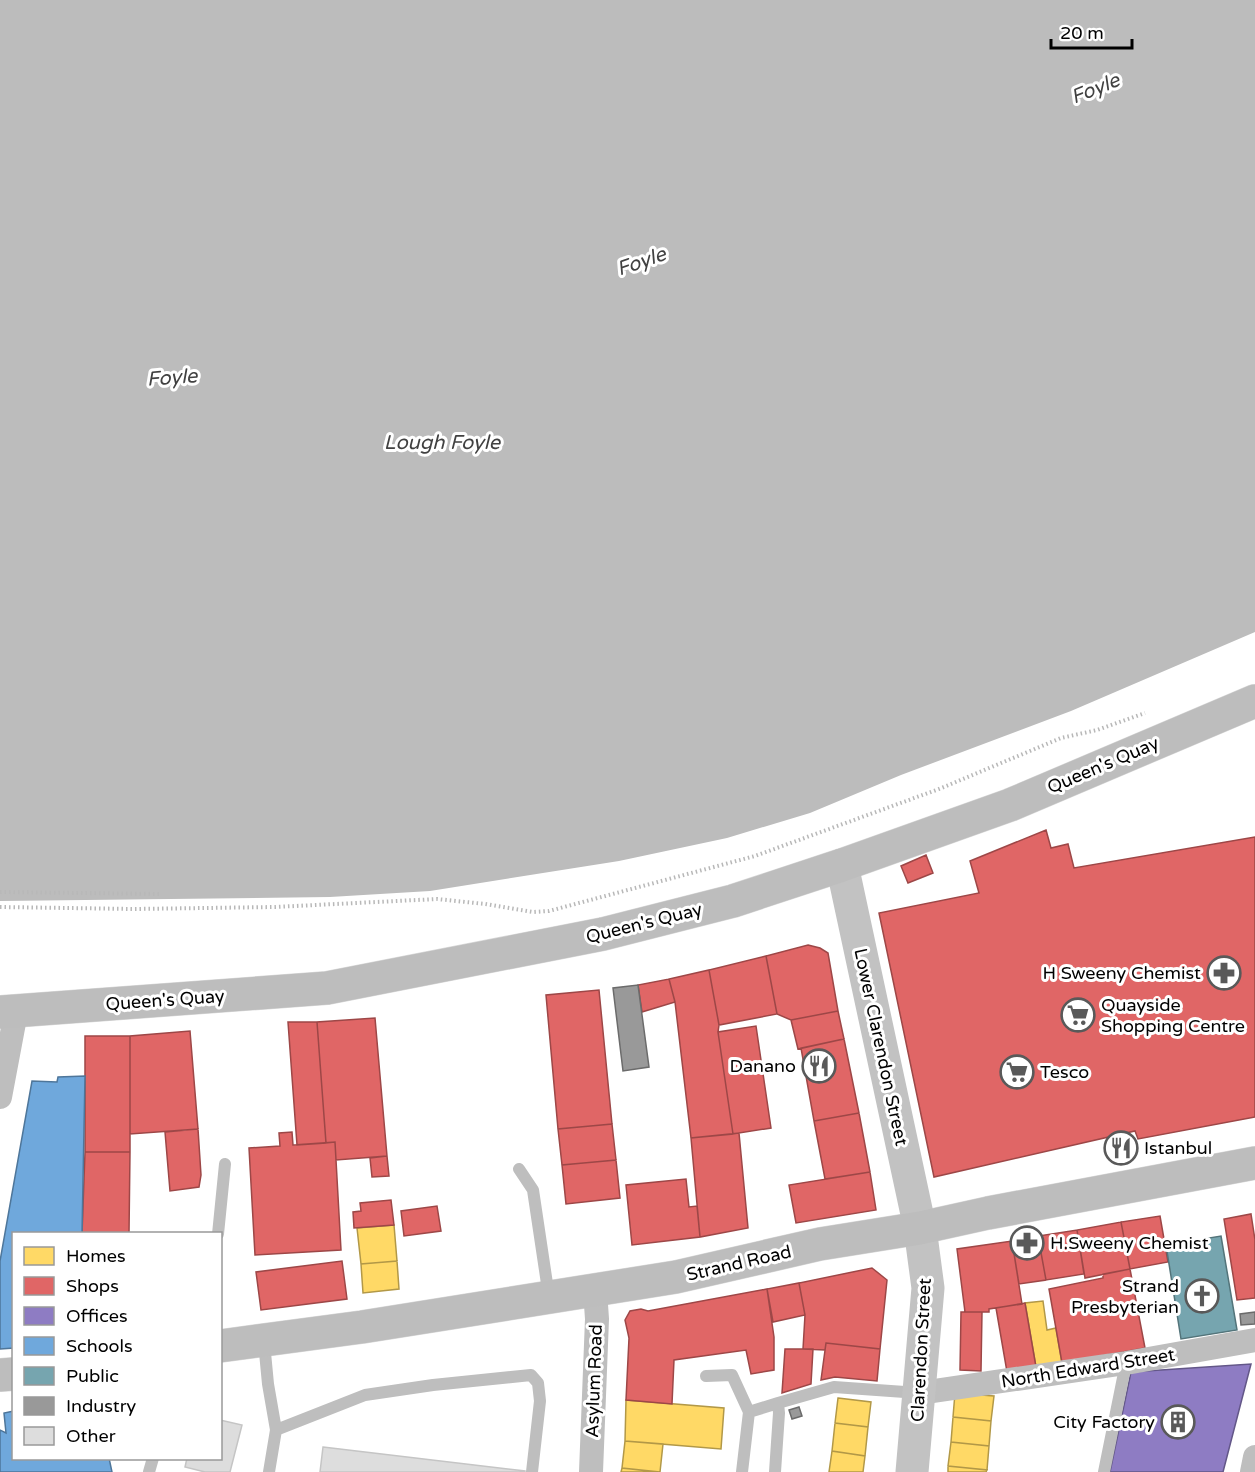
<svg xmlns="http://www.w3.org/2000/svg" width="1255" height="1472" font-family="'Varela Round',sans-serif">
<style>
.water{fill:#bcbcbc}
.homes{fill:#ffd966;stroke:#b29847;stroke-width:1.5}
.shops{fill:#e06666;stroke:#9d4747;stroke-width:1.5}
.offices{fill:#8e7cc3;stroke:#635788;stroke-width:1.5}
.schools{fill:#6fa8dc;stroke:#4e769a;stroke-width:1.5}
.public{fill:#76a5af;stroke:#53747a;stroke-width:1.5}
.industry{fill:#999;stroke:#6b6b6b;stroke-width:1.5}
.building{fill:#ddd;stroke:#c5c5c5;stroke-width:1.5}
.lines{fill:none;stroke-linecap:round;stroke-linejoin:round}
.primary-casing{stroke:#dbdbdb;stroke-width:34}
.trunk-casing{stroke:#dbdbdb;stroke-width:34}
.path{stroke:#b8b8b8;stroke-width:4;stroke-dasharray:1.5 3;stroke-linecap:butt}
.service{stroke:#bebebe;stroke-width:12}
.minor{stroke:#bebebe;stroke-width:24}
.secondary{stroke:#c2c2c2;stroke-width:33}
.primary{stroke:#bdbdbd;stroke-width:33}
.trunk{stroke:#bdbdbd;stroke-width:33}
.labels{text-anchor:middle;stroke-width:6;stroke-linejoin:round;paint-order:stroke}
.street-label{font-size:18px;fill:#000;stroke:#fff}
.poi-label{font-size:18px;fill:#000;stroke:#fff;text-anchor:end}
.water-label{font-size:20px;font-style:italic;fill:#414141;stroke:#fff}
</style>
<rect width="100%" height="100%" fill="#fff"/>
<path class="water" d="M 0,0 L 1255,0 L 1255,632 L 1071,711 L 901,775 L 810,813 L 727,838 L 619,861 L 430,891 L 330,897 L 0,901 Z"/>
<path class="homes" d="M 394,1225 L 397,1261 L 361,1264 L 357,1228 Z
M 397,1261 L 399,1289 L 363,1293 L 361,1264 Z
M 1043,1301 L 1047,1330 L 1056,1328 L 1062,1363 L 1036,1367 L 1025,1303 Z
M 955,1393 L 994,1396 L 991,1421 L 953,1417 Z
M 838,1398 L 871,1402 L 868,1427 L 835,1423 Z
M 626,1400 L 724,1408 L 721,1449 L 625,1441 Z
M 953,1417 L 991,1421 L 989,1446 L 951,1442 Z
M 835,1423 L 868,1427 L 865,1456 L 832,1451 Z
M 625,1441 L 663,1444 L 660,1472 L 622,1468 Z
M 951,1442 L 989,1446 L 987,1470 L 948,1466 Z
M 832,1451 L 865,1456 L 863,1472 L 829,1472 Z
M 948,1466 L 987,1470 L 986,1472 L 948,1472 Z
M 622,1468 L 657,1472 L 621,1472 Z"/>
<path class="shops" d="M 1046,830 L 1051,848 L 1068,844 L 1074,868 L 1255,837 L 1255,1117 L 1138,1139 L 1135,1131 L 934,1177 L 879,913 L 979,893 L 970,861 Z
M 926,855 L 933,873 L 908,883 L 901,866 Z
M 808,945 L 820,948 L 828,953 L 838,1011 L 791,1020 L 777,1014 L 766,956 Z
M 766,956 L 777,1014 L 719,1025 L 709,970 Z
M 709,970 L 719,1025 L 718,1032 L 733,1134 L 691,1138 L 675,1002 L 669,979 Z
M 669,979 L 675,1002 L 642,1012 L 638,985 Z
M 599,990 L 612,1124 L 558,1129 L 546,995 Z
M 838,1011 L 844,1039 L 798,1049 L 791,1020 Z
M 375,1018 L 387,1156 L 336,1160 L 335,1142 L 326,1143 L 317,1022 Z
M 288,1022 L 317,1022 L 326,1143 L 297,1145 Z
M 756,1026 L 771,1128 L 733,1134 L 718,1032 Z
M 190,1031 L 198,1129 L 130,1134 L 130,1036 Z
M 85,1036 L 130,1036 L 130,1152 L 85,1152 Z
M 844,1039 L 859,1113 L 814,1121 L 801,1048 Z
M 859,1113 L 870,1172 L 825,1179 L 814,1121 Z
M 612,1124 L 616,1160 L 562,1165 L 558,1129 Z
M 198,1129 L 201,1175 L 199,1187 L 170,1191 L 165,1132 Z
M 292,1132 L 293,1145 L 335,1142 L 341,1250 L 255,1255 L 249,1148 L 280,1146 L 279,1133 Z
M 739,1133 L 748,1228 L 700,1237 L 691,1138 Z
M 85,1152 L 130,1152 L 129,1234 L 82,1234 Z
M 387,1156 L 389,1176 L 372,1177 L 370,1158 Z
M 616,1160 L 620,1198 L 566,1204 L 562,1165 Z
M 870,1172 L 876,1210 L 796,1223 L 789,1185 Z
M 686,1179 L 689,1207 L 697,1206 L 700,1237 L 632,1245 L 626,1185 Z
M 391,1200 L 394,1225 L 354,1228 L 353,1212 L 361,1211 L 360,1203 Z
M 437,1206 L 441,1231 L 404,1236 L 401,1211 Z
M 1251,1214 L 1255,1240 L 1255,1298 L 1237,1300 L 1224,1219 Z
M 1160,1216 L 1168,1262 L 1130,1269 L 1121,1222 Z
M 1121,1222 L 1130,1269 L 1085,1278 L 1077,1230 Z
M 1077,1230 L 1084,1274 L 1046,1280 L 1038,1236 Z
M 1038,1236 L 1046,1280 L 1019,1284 L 1012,1241 Z
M 1012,1241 L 1022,1304 L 989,1309 L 989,1312 L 965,1312 L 957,1249 Z
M 342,1261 L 347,1299 L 261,1310 L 256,1272 Z
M 872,1268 L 887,1280 L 880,1349 L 826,1343 L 825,1350 L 803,1349 L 805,1315 L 799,1283 Z
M 1130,1269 L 1145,1348 L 1062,1363 L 1049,1289 L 1103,1278 L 1103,1274 Z
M 799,1283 L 805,1315 L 773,1322 L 767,1289 Z
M 767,1289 L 774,1337 L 774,1370 L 751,1374 L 746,1350 L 674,1360 L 672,1404 L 626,1400 L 629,1338 L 625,1320 L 630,1311 L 641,1309 L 648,1311 Z
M 1025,1303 L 1036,1367 L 1007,1372 L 996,1308 Z
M 961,1312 L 982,1312 L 981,1371 L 960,1370 Z
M 826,1343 L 880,1349 L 877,1381 L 835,1377 L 821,1380 Z
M 785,1349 L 813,1349 L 811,1384 L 782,1393 Z"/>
<path class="offices" d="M 1251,1364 L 1223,1472 L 1110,1472 L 1131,1372 Z"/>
<path class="schools" d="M 85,1076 L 82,1234 L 14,1234 L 14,1348 L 0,1349 L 0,1261 L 32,1081 L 57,1082 L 58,1077 Z
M 14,1411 L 14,1458 L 109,1458 L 112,1472 L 0,1472 L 0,1430 L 6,1433 L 4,1413 Z"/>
<path class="public" d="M 1221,1236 L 1237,1330 L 1181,1339 L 1166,1245 Z"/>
<path class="industry" d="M 638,985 L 649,1067 L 623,1071 L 613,988 Z
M 1255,1312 L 1255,1324 L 1241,1325 L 1240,1314 Z
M 799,1407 L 802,1416 L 792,1419 L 789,1410 Z"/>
<path class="building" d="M 220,1420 L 242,1425 L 230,1472 L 205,1472 L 185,1467 L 187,1458 L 220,1458 Z
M 323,1447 L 525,1471 L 525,1472 L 320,1472 Z"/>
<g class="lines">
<g class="primary-casing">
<path id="primary" d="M 220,1346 L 362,1327 L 676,1277 L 820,1244 L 920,1228 L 988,1213 L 1255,1163
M 0,1375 L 14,1374"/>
</g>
<g class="trunk-casing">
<path id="trunk" d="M 0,1012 L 327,988 L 603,934 L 733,901 L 842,865 L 1010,805 L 1255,701"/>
</g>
<path class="path" d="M 0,892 L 161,894
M 0,907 L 134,909 L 275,907 L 437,899 L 485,904 L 533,912 L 549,911 L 755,856 L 939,789 L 1061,738 L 1097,730 L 1145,713"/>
<path class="service" d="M 519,1169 L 533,1190 L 549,1297
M 218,1234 L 225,1164
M 264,1342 L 268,1384 L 276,1430 L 365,1395 L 433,1385 L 531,1375 L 538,1383 L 540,1401 L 532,1472
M 706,1376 L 732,1375 L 749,1412 L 778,1403
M 149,1472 L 153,1458
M 269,1472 L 276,1430
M 742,1472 L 749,1412
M 775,1472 L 779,1413 L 778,1403 L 834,1387 L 919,1393
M 1104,1472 L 1126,1363"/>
<path class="minor" d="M 0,1097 L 16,1012
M 920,1393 L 1126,1363 L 1255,1340
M 591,1472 L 597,1319 L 595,1290
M 1252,1472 L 1255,1457"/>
<path class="secondary" d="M 842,865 L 920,1228 L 928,1288 L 912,1472"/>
<use href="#primary" class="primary"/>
<use href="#trunk" class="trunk"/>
</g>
<defs>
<g id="pharmacy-ring" transform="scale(1.725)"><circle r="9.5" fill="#fff" stroke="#595959" stroke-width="1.5"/><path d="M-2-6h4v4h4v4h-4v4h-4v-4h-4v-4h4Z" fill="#595959"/></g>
<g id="supermarket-ring" transform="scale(1.725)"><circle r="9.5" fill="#fff" stroke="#595959" stroke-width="1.5"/><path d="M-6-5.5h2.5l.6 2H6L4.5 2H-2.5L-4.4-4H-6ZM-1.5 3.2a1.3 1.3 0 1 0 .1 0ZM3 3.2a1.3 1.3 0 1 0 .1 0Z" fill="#595959"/></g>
<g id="restaurant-ring" transform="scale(1.725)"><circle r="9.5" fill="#fff" stroke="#595959" stroke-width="1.5"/><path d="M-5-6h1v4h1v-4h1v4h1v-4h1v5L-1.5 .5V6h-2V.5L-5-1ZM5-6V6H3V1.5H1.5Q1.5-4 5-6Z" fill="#595959"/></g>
<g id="church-ring" transform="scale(1.725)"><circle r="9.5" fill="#fff" stroke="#595959" stroke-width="1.5"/><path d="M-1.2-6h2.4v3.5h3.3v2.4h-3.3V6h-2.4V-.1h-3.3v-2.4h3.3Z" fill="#595959"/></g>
<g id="building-ring" transform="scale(1.725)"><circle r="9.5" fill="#fff" stroke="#595959" stroke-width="1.5"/><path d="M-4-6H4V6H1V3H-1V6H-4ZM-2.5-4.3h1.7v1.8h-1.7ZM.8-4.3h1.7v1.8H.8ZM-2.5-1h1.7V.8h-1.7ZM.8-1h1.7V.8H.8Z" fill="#595959"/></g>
</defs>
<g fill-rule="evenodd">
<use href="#pharmacy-ring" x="1224" y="973"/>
<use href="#supermarket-ring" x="1078" y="1015"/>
<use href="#restaurant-ring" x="819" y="1066"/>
<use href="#supermarket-ring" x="1017" y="1072"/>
<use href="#restaurant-ring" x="1121" y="1148"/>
<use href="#pharmacy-ring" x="1027" y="1243"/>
<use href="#church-ring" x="1202" y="1296"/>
<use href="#building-ring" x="1178" y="1422"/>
</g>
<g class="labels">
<g class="street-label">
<text transform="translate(1103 765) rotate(-23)" y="6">Queen's Quay</text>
<text transform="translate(644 923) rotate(-14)" y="6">Queen's Quay</text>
<text transform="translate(165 1000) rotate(-4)" y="6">Queen's Quay</text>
<text transform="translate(881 1047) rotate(78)" y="6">Lower Clarendon Street</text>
<text transform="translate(739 1263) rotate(-13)" y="6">Strand Road</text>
<text transform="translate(921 1350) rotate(-87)" y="6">Clarendon Street</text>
<text transform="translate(1088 1368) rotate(-9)" y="6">North Edward Street</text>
<text transform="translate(594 1381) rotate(-88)" y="6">Asylum Road</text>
</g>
<g class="poi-label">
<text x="1201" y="979">H Sweeny Chemist</text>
<text x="1101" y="1011" text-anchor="start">Quayside<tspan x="1101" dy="21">Shopping Centre</tspan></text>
<text x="796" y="1072">Danano</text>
<text x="1040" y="1078" text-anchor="start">Tesco</text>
<text x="1144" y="1154" text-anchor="start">Istanbul</text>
<text x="1050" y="1249" text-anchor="start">H.Sweeny Chemist</text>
<text x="1179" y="1292">Strand<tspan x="1179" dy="21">Presbyterian</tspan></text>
<text x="1155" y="1428">City Factory</text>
</g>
<g class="water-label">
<text transform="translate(1095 88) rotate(-22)" y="7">Foyle</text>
<text transform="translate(641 261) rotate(-19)" y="7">Foyle</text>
<text transform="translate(172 377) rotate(-4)" y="7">Foyle</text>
<text x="442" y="449">Lough Foyle</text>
</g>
</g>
<rect x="12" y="1232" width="210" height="228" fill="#ffffff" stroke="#999999" stroke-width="1.5"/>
<rect x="24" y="1247" width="30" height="18" fill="#ffd966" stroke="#999999" stroke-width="1.5"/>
<text x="66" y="1262" font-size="18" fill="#000000">Homes</text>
<rect x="24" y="1277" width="30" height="18" fill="#e06666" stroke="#999999" stroke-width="1.5"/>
<text x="66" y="1292" font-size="18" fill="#000000">Shops</text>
<rect x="24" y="1307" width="30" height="18" fill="#8e7cc3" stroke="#999999" stroke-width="1.5"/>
<text x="66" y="1322" font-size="18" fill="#000000">Offices</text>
<rect x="24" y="1337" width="30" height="18" fill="#6fa8dc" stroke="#999999" stroke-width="1.5"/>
<text x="66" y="1352" font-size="18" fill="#000000">Schools</text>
<rect x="24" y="1367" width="30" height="18" fill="#76a5af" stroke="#999999" stroke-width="1.5"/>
<text x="66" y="1382" font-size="18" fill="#000000">Public</text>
<rect x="24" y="1397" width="30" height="18" fill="#999999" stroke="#999999" stroke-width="1.5"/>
<text x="66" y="1412" font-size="18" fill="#000000">Industry</text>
<rect x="24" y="1427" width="30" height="18" fill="#dddddd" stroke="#999999" stroke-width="1.5"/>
<text x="66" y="1442" font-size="18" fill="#000000">Other</text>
<path d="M1051 39v9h81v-9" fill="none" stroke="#000000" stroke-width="3"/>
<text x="1060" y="39" font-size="18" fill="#000000" stroke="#ffffff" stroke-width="4.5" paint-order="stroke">20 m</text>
</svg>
